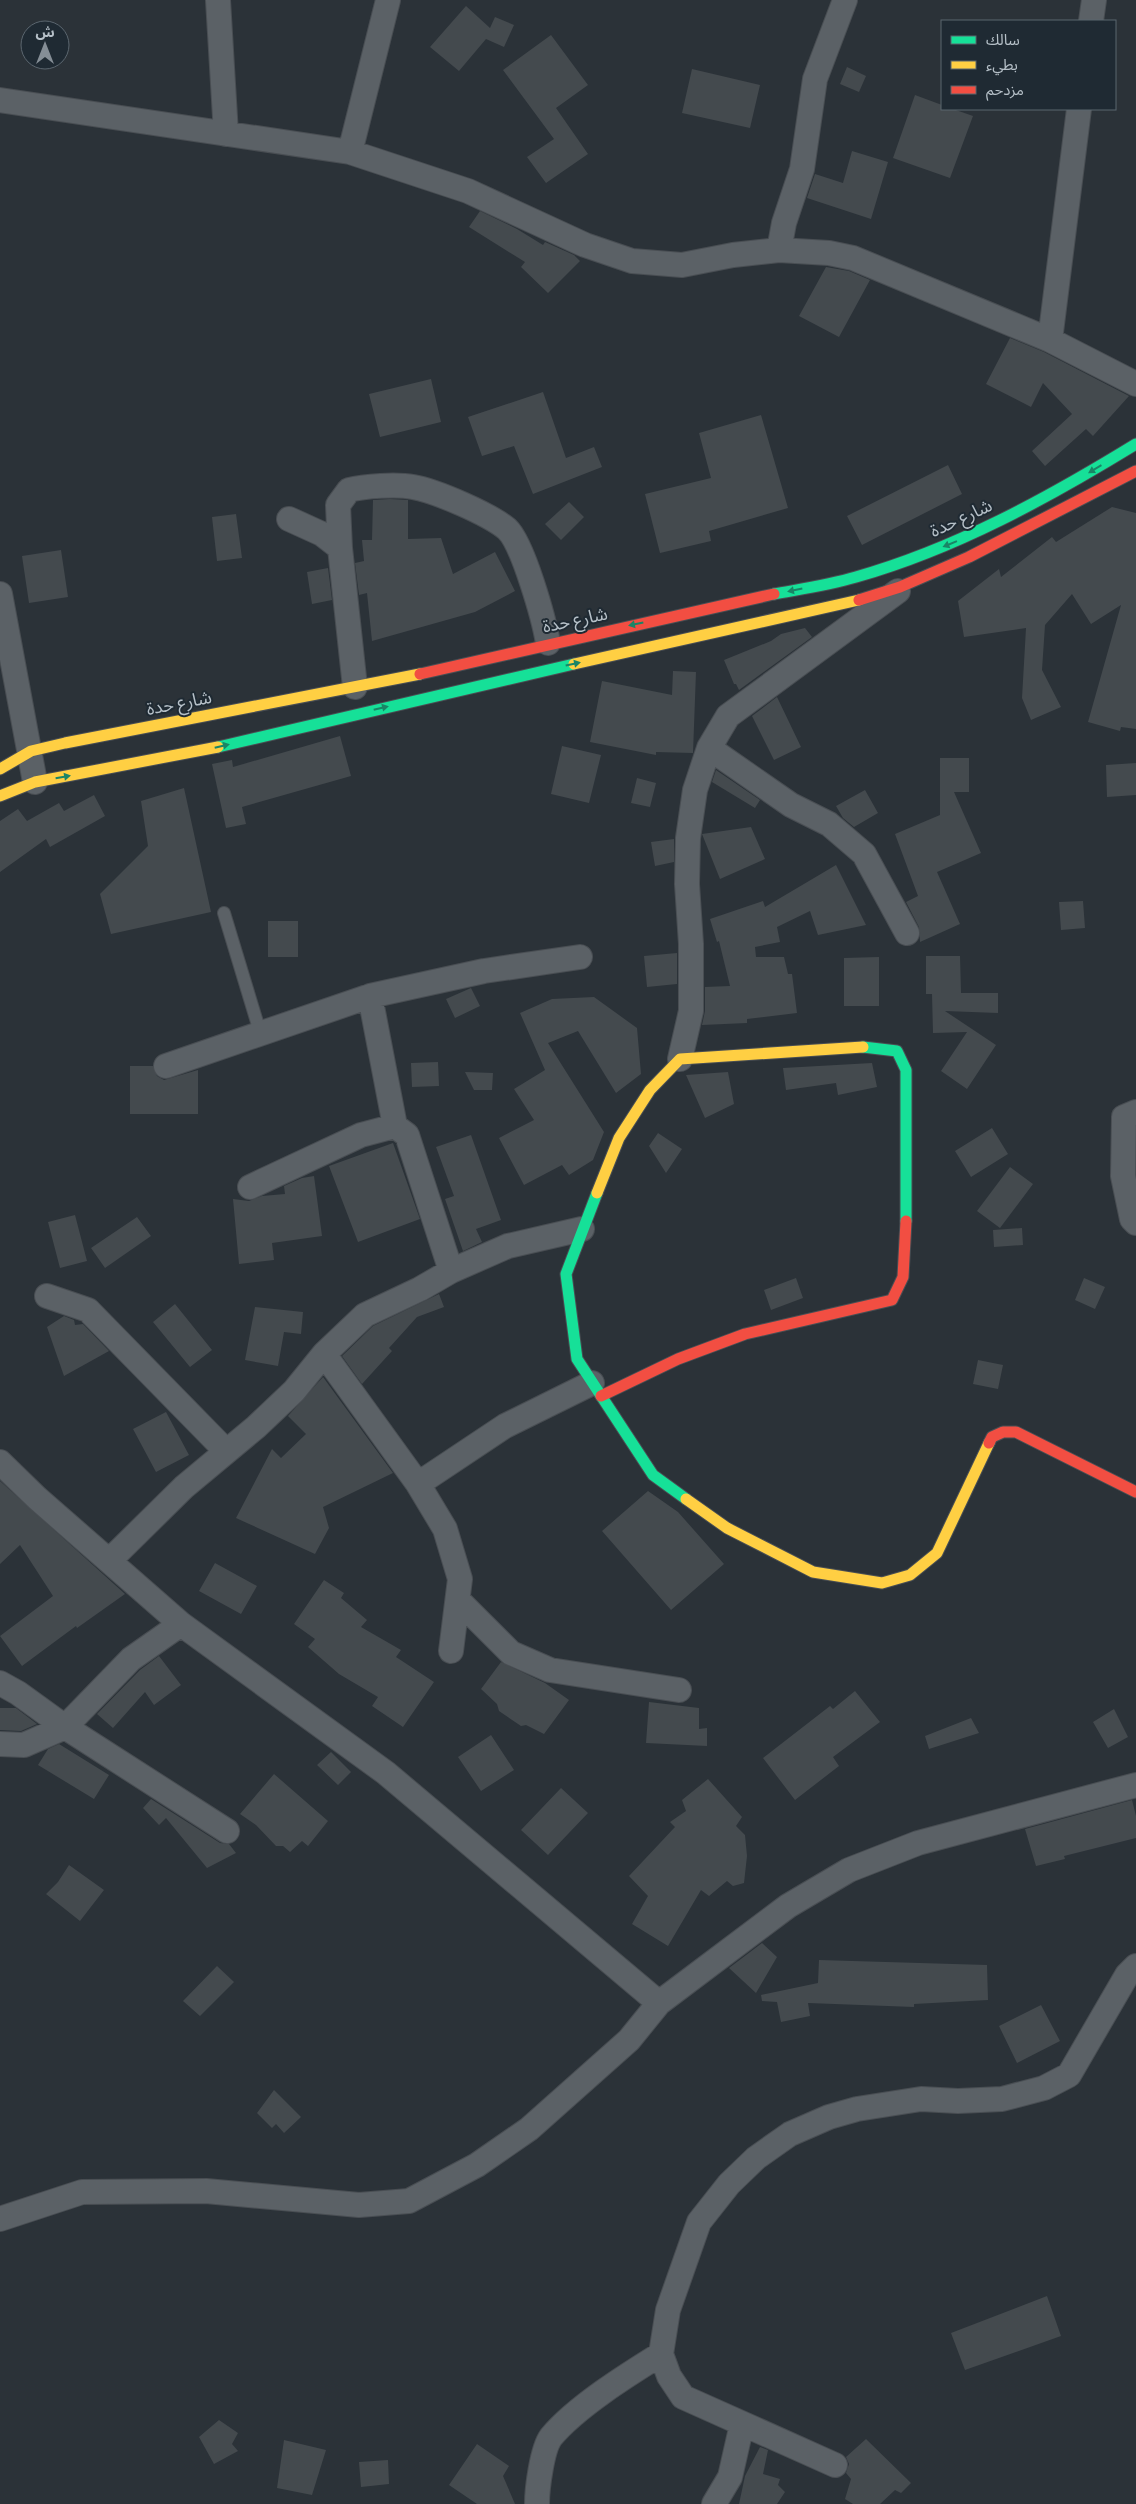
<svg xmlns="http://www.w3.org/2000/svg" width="1136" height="2504" font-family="Barlow,'Noto Sans Arabic',sans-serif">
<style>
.building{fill:#444a4e}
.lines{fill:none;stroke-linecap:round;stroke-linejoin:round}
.lane-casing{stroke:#494e53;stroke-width:14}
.street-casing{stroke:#494e53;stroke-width:26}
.fast-casing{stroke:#494e53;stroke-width:13}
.slow-casing{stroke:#494e53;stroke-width:13}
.jam-casing{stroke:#494e53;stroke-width:13}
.lane{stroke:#5b6166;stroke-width:12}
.street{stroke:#5b6166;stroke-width:24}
.fast{stroke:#16e098;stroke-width:11}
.slow{stroke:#ffcf43;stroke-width:11}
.jam{stroke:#f24e42;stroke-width:11}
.oneway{fill:#1a8566}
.labels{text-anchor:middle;stroke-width:4;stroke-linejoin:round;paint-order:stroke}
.street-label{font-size:18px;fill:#b6c0c8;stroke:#1f2a33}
</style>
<rect width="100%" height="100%" fill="#2b3238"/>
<path class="building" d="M 466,6 L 490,28 L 495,17 L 514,25 L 504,47 L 486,39 L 459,71 L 430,47 Z
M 551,35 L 588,85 L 556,108 L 588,154 L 546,183 L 527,157 L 554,139 L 503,70 Z
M 847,67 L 866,76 L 859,92 L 840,84 Z
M 692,69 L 760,85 L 750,128 L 682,113 Z
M 915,95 L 942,105 L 942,109 L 953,109 L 973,116 L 950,178 L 893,158 Z
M 852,151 L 888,162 L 871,219 L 807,198 L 815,174 L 843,183 Z
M 480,211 L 517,229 L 543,245 L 545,242 L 574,255 L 580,261 L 548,293 L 521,267 L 525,262 L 469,227 Z
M 826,267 L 849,271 L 870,280 L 839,337 L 799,316 Z
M 1010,338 L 1044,352 L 1129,396 L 1093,436 L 1086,429 L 1045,466 L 1032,451 L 1072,414 L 1043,383 L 1031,407 L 986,384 Z
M 431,379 L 441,422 L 380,437 L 369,394 Z
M 543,392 L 566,458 L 594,447 L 602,467 L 533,494 L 514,446 L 482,456 L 468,417 Z
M 761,415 L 788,508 L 709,531 L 711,541 L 660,553 L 645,494 L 711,478 L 699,433 Z
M 948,465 L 962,494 L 862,545 L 847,516 Z
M 390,499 L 408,500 L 408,539 L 441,538 L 453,574 L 495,552 L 515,591 L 475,612 L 372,641 L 367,593 L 359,595 L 355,563 L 364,561 L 362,540 L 372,540 L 373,500 Z
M 569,502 L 584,517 L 561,540 L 545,524 Z
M 1112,507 L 1136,513 L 1136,729 L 1121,727 L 1120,731 L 1088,722 L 1121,605 L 1091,624 L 1072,594 L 1045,625 L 1042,670 L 1061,707 L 1031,720 L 1022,698 L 1026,628 L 964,637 L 958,601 L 999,569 L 1001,577 L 1052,537 L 1056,542 Z
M 236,514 L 242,558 L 217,561 L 212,517 Z
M 61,550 L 68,597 L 29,603 L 22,556 Z
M 328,568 L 332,600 L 312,604 L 307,572 Z
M 805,628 L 812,637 L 739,690 L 736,684 L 734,684 L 724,660 L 771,641 L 781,634 Z
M 673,671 L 696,672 L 693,753 L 656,752 L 656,755 L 590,742 L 602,681 L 672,695 Z
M 777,697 L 801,747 L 774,760 L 752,716 Z
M 340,736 L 351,776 L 242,807 L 246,824 L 226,828 L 212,764 L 232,760 L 233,767 Z
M 562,746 L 601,755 L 589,803 L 551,794 Z
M 940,758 L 969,758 L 969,792 L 954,792 L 981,853 L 937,872 L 960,924 L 920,942 L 919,927 L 906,902 L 918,896 L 895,834 L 940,815 Z
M 1136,763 L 1136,795 L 1107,797 L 1106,765 Z
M 716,770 L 760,800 L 755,808 L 712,782 Z
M 637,778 L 656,783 L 650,807 L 631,803 Z
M 184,788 L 211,912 L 111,934 L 100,894 L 148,846 L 141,801 Z
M 865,790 L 878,813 L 854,827 L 843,818 L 836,806 Z
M 94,795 L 105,816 L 50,847 L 46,839 L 0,872 L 0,821 L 18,809 L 27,821 L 59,803 L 64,811 Z
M 751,827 L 765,859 L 720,879 L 702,834 Z
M 674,839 L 674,862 L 655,866 L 651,842 Z
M 836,865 L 866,925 L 818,935 L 810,911 L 777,927 L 780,942 L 755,947 L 756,957 L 784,957 L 788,974 L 792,974 L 797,1013 L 747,1019 L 747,1023 L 702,1025 L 705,1011 L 705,987 L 730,986 L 719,941 L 717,942 L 710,919 L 763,901 L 765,907 Z
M 1083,901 L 1085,928 L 1061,930 L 1059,902 Z
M 268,921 L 298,921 L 298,957 L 268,957 Z
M 677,953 L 677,984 L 647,987 L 644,956 Z
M 926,956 L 960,956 L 961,993 L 998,993 L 998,1013 L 945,1011 L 996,1045 L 967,1089 L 941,1071 L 967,1032 L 933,1033 L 932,994 L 926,994 Z
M 879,957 L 879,1006 L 844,1006 L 844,958 Z
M 471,988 L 480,1006 L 455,1018 L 446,999 Z
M 594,997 L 637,1028 L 641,1074 L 616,1093 L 578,1031 L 548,1043 L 604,1132 L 593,1160 L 569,1175 L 562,1165 L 524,1185 L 499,1138 L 534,1120 L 514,1089 L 545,1070 L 520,1013 L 552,999 Z
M 438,1062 L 439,1086 L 412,1087 L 411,1063 Z
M 872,1063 L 877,1087 L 838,1095 L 836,1083 L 786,1090 L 783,1068 Z
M 130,1066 L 153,1066 L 157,1076 L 164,1080 L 198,1070 L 198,1114 L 130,1114 Z
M 465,1072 L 493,1073 L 492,1090 L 474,1090 Z
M 728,1072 L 734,1104 L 705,1118 L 686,1075 Z
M 992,1128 L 1008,1154 L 971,1177 L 955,1151 Z
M 658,1133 L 682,1149 L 666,1173 L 649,1146 Z
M 471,1135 L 501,1220 L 476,1229 L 482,1242 L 463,1251 L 445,1199 L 454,1196 L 436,1147 Z
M 393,1143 L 420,1219 L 358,1242 L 329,1166 Z
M 1010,1167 L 1033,1184 L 1000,1228 L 977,1211 Z
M 314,1176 L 322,1236 L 272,1243 L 274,1260 L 239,1264 L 233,1199 L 249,1201 L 262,1196 L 285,1194 L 284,1186 L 302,1178 Z
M 75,1215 L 87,1261 L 60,1268 L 48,1222 Z
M 137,1217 L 151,1236 L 105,1268 L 91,1248 Z
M 1022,1228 L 1023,1245 L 994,1247 L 993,1230 Z
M 796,1278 L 803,1298 L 771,1310 L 764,1290 Z
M 1084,1278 L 1105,1287 L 1095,1309 L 1075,1300 Z
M 439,1294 L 444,1307 L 417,1317 L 389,1348 L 392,1351 L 362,1384 L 342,1356 L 373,1326 Z
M 175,1304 L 212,1350 L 190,1367 L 153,1322 Z
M 255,1307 L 303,1312 L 301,1334 L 284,1332 L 278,1366 L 245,1360 Z
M 64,1316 L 74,1320 L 75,1325 L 83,1324 L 109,1351 L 64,1376 L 47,1327 Z
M 978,1360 L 1003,1365 L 998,1389 L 973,1384 Z
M 323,1377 L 393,1473 L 323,1507 L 329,1528 L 315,1554 L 236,1518 L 272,1449 L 281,1458 L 306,1434 L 288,1416 Z
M 166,1412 L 189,1455 L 156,1472 L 133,1429 Z
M 0,1481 L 125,1594 L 77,1628 L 76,1626 L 22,1666 L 0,1636 L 53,1596 L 20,1545 L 0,1564 Z
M 648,1491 L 678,1512 L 724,1564 L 671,1610 L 602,1531 Z
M 215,1563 L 257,1586 L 241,1614 L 199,1591 Z
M 324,1580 L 344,1593 L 341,1598 L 367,1620 L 361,1627 L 401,1650 L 396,1657 L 434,1682 L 403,1727 L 372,1706 L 378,1697 L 339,1674 L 308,1647 L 315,1639 L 294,1624 Z
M 159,1656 L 181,1685 L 154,1705 L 145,1692 L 113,1728 L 97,1714 L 140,1670 Z
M 501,1662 L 545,1683 L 569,1700 L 544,1734 L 526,1725 L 521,1726 L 499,1711 L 497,1704 L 481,1689 Z
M 855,1691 L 880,1722 L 833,1757 L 839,1766 L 795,1800 L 763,1758 L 830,1706 L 833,1709 Z
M 649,1702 L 699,1708 L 699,1729 L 707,1728 L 707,1746 L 646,1743 Z
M 0,1708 L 16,1708 L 37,1724 L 21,1731 L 0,1730 Z
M 1114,1709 L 1128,1737 L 1108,1748 L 1093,1722 Z
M 971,1718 L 979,1733 L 929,1749 L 925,1736 Z
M 491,1735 L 514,1770 L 481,1791 L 458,1757 Z
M 59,1744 L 109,1775 L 94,1799 L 38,1765 L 48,1749 Z
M 331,1752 L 351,1772 L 338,1785 L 317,1765 Z
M 274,1774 L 328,1821 L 308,1846 L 302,1841 L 290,1852 L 283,1846 L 276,1846 L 256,1825 L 240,1814 Z
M 708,1779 L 742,1817 L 736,1826 L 745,1835 L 747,1856 L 744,1883 L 733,1886 L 727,1881 L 709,1896 L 701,1890 L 668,1946 L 632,1924 L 648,1896 L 629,1876 L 675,1827 L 670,1822 L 686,1811 L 682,1800 Z
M 561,1788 L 588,1813 L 548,1855 L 521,1830 Z
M 151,1799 L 220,1843 L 229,1844 L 236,1853 L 207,1868 L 166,1818 L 159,1825 L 143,1808 Z
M 1132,1800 L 1136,1816 L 1136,1838 L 1064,1856 L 1065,1859 L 1036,1866 L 1025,1829 Z
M 69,1865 L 104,1890 L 80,1921 L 46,1894 L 58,1882 Z
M 762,1943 L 777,1957 L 756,1993 L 729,1968 Z
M 819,1960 L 987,1965 L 988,2000 L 914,2004 L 914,2007 L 808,2003 L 810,2016 L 781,2022 L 777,2002 L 762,2001 L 761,1995 L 818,1983 Z
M 217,1966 L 234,1982 L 200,2016 L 183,2001 Z
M 1041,2005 L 1060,2041 L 1017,2063 L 999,2026 Z
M 274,2090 L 301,2117 L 284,2133 L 276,2124 L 272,2128 L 257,2113 Z
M 1047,2296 L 1061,2336 L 965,2370 L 951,2333 Z
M 219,2420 L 238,2433 L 232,2444 L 238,2451 L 214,2464 L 199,2437 Z
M 866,2439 L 911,2483 L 901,2493 L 895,2490 L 880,2504 L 853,2504 L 845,2499 L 851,2479 L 846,2473 L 849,2464 L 846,2457 Z
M 284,2440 L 326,2450 L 312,2495 L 277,2488 Z
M 477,2444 L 509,2466 L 503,2476 L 515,2504 L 477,2504 L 449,2485 Z
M 760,2447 L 768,2450 L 763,2474 L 780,2479 L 778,2485 L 785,2492 L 777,2504 L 739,2504 L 745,2476 Z
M 388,2460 L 389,2484 L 361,2487 L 359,2462 Z"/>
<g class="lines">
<g class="lane-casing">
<path id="lane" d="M 224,913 L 260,1032"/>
</g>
<g class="street-casing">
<path id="street" d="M 218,0 L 226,134
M 1091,21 L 1094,0
M 0,100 L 350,152 L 468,191 L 585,245 L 632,261 L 682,265 L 733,255 L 779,250 L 829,253 L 853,258 L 1050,340 L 1136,384
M 350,152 L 388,0
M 779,250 L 784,223 L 802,169 L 815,79 L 845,0
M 1050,340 L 1079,109
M 289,519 L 322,534 L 340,548 L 355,687
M 340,548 L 338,505 L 349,490 C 364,486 397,484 413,487 C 436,491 489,514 507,529 C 523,544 544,619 548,643
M 0,594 L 35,782
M 709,748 L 791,805 L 829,824 L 864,854 L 907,933
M 370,996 L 395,1126
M 680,1059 L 691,1011 L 691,944 L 687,884 L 688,838 L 695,790 L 709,748 L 728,716 L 898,591
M 166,1066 L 370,996 L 484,971 L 580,957
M 1136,1112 L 1124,1117 L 1123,1176 L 1132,1219 L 1136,1223
M 250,1187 L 361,1135 L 395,1126 L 407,1135 L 451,1271 L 420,1289 L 365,1315 L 324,1354 L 418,1484 L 505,1426 L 592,1383
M 451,1271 L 508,1246 L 582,1229
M 47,1296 L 88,1310 L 226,1451
M 0,1462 L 37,1498 L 181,1624 L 386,1773 L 659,2003
M 418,1484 L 445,1529 L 460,1579 L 451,1651
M 110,1560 L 184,1487 L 256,1427 L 294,1391 L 324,1354
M 458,1600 L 511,1653 L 550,1670 L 679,1690
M 0,1683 L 18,1693 L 65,1727 L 131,1659 L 181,1624
M 0,1744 L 24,1745 L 65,1727 L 227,1831
M 0,2219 L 82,2192 L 206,2191 L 359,2205 L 409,2201 L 477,2165 L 529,2129 L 629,2040 L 659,2003 L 788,1906 L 849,1870 L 918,1843 L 1136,1785
M 835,2465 L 683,2397 L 669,2376 L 661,2354 L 668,2310 L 699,2222 L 729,2184 L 756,2158 L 790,2134 L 829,2117 L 857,2109 L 921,2099 L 958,2101 L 1002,2099 L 1044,2088 L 1069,2075 L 1127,1975 L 1136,1966
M 537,2504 C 537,2489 542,2449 551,2437 C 576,2407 627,2375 661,2354
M 714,2504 L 730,2477 L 742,2424"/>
</g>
<g class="fast-casing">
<path id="fast" d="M 774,594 C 801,589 829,585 856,577 C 955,549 1048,498 1136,444
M 218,747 L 574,664
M 863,1047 L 897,1051 L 906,1070 L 906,1221
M 597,1193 L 566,1274 L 577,1359 L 653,1475 L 686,1499"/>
</g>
<g class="slow-casing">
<path id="slow" d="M 574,664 L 859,600
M 0,769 L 31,751 L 65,743 L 420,674
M 0,796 L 35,782 L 218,747
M 597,1193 L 619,1138 L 650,1090 L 680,1059 L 863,1047
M 686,1499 L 727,1528 L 813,1572 L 882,1583 L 910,1575 L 937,1553 L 989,1443"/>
</g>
<g class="jam-casing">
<path id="jam" d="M 859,600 L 900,587 L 969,557 L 1136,471
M 420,674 L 774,594
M 601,1396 L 678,1359 L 745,1334 L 892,1300 L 903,1277 L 906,1221
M 989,1443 L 992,1437 L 1003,1432 L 1016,1432 L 1136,1492"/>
</g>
<use href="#lane" class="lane"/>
<use href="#street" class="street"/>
<use href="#fast" class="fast"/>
<use href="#slow" class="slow"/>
<use href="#jam" class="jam"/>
</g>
<defs><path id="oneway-solid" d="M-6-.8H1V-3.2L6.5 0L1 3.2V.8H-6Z" transform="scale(1.25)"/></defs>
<g class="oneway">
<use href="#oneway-solid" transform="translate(1095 469) rotate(149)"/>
<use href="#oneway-solid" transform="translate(950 544) rotate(158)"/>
<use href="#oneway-solid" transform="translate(795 590) rotate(168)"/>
<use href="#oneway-solid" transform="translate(636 624) rotate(168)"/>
<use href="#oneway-solid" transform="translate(573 664) rotate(-12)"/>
<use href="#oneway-solid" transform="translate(381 708) rotate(-13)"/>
<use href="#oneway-solid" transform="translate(222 746) rotate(-13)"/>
<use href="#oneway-solid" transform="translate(63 777) rotate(-10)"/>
</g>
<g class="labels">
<g class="street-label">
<text transform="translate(961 518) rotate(-25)" y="6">شارع حدة</text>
<text transform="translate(575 620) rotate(-12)" y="6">شارع حدة</text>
<text transform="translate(179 703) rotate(-11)" y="6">شارع حدة</text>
</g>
</g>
<rect x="941" y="20" width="175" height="90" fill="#1f2a33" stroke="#5b666f"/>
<rect x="951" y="36" width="25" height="8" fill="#16e098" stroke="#5b666f"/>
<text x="986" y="45" font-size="15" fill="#b6c0c8">سالك</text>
<rect x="951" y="61" width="25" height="8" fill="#ffcf43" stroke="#5b666f"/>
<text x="986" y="70" font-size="15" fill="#b6c0c8">بطيء</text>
<rect x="951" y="86" width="25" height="8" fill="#f24e42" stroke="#5b666f"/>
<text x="986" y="95" font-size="15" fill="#b6c0c8">مزدحم</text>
<g transform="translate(45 45)"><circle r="24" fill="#1f2a33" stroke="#5b666f"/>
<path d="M0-4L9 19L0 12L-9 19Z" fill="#858e96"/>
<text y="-8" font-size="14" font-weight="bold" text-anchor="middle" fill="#b6c0c8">ش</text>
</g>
</svg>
